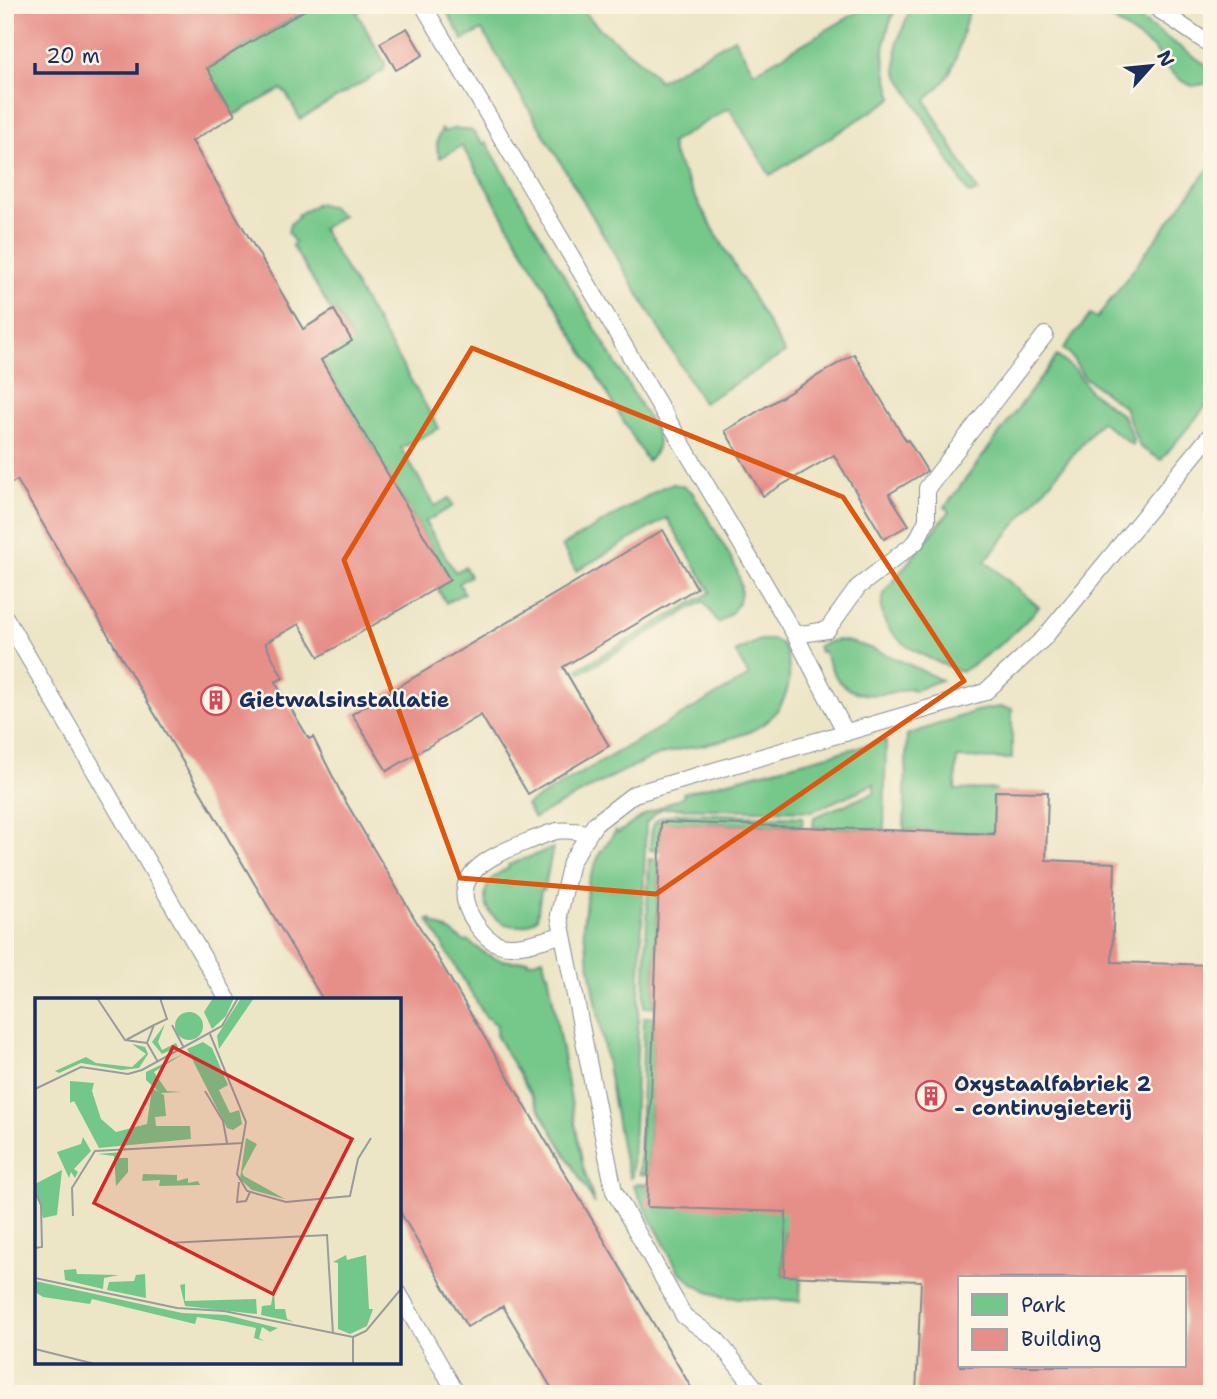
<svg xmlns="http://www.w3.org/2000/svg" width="1217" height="1399" font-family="'Shantell Sans',sans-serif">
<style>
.green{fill:#74c78a;stroke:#487b74;stroke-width:2}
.building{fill:#e68e88;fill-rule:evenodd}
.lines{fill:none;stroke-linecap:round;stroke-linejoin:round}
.lane-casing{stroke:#848a92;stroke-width:18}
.lane{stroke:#fff;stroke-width:16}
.marked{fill:none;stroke:#de5710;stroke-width:5;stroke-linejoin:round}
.labels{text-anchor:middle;stroke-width:5;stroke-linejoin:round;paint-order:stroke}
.poi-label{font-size:21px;font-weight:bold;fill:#1b2f5e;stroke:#fcf5e5;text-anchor:start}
.inset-road{fill:none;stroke:#989c9c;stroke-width:2}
.view{fill:#d62828;fill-opacity:0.15;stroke:#d62828;stroke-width:3.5}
.inset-edge{fill:none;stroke:#1b2f5e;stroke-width:3.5}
</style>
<rect width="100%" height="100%" fill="#fcf5e5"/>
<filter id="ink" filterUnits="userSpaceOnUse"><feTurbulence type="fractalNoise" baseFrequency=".0143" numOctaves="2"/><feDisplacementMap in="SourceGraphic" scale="14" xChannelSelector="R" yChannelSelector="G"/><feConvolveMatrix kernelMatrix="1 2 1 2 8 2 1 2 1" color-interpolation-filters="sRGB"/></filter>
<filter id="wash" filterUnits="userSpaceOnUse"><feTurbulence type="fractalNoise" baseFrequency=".00686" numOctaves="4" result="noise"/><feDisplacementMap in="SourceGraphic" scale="28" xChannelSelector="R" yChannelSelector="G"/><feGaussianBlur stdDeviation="1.57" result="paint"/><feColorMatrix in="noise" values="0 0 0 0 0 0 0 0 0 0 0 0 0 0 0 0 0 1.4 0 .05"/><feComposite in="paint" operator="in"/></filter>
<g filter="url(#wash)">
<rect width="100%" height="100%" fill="#ece5c6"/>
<path class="green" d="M 315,5 L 369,5 L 357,13 L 385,63 L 384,70 L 300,119 L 286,93 L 281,89 L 234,115 L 218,85 L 185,103 L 175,87 Z
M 443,5 L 578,5 L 599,28 L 647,67 L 659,81 L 734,38 L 754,72 L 870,5 L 897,5 C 880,42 881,60 893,98 L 770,175 L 729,108 L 671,143 L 673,154 L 699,204 L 785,353 L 703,403 L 482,30 L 463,40 Z
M 912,5 L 972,5 C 960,29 961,59 945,80 C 939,88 931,93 926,101 L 978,191 L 969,194 L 896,71 L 897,43 Z
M 1092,5 L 1119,5 L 1212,69 L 1211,83 L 1192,86 L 1182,81 L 1168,69 L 1154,49 Z
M 455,128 L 472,131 L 483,144 L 486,142 L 656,432 C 660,443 657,454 647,461 L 462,146 L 440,158 C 435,148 436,139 442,129 L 444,132 Z
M 1212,164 L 1212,399 L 1161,460 L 1140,447 L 1124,407 L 1084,377 L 1069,353 L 1063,349 L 1090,315 L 1097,318 Z
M 317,204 L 330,206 L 342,216 L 322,229 L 439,428 L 401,448 L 435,506 L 449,498 L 453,506 L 425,522 L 455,572 L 465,567 L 470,576 L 459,583 L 464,593 L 446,603 L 437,588 L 450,580 L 314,348 L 332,352 L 352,340 L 335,310 L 332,312 L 292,245 L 295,243 L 288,233 L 290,224 L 298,218 L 297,215 Z
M 1057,356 L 1076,371 L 1090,391 L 1123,416 L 1133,439 L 1132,445 L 1101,421 L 985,561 L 1039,607 C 1016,633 990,654 961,672 C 930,659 864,635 886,590 L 949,512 L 945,507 Z
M 673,484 L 683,486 L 692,492 C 701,508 711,523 720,539 C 738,569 757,600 718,623 L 704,601 L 581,673 L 578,669 L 711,592 L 667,518 L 576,571 L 562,546 L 663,487 Z
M 760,640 L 773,640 L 782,644 C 790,660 792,679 785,696 C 765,747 697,740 654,757 C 613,774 574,798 534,818 L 526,805 L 749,676 L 735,652 Z
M 835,640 C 864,641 914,667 941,680 L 913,691 L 911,688 C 889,694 856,702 838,680 C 832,672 828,660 823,651 L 820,652 L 818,646 Z
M 1000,707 L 1012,709 L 1012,759 L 957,758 L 955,790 L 996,789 L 994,833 L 904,830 L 907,735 L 976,711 Z
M 886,740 L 884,830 L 813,827 L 814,817 L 874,793 L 874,784 L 813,811 L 664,808 L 658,811 L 646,823 L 632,1177 L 630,1178 L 622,1151 L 583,927 L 588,883 L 600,853 L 616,831 L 618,833 L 644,815 L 684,796 L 683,793 Z
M 682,813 L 803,817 L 802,826 L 661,822 L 660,850 L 650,850 C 652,820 652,817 682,813 Z
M 553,848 L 544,890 L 541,890 L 537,918 C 514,940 474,913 488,885 C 492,876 501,872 509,868 L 508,865 Z
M 649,859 L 659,860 L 654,1007 L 644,1007 Z
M 431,919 L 433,923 L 450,931 L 465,942 L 468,940 C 485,956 503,965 528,960 L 528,963 L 543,958 L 546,973 L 548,973 L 583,1167 L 595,1204 L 496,1035 L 497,1025 L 485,1016 L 428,920 Z
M 644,1017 L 654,1017 L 648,1175 L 639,1174 Z
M 638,1184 L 648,1184 L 838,1213 L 785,1232 L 783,1276 L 801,1276 L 800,1301 L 724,1297 L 708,1292 L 692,1283 L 678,1270 L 633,1185 Z"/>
<g id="blocks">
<path class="building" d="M 5,5 L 313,5 L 207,68 L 235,115 L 192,141 L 303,329 L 334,310 L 352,341 L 321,360 L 450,580 L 319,657 L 299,624 L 265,643 L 283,678 L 275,682 L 309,739 L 313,737 L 343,797 L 695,1394 L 555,1394 L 503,1306 L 467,1327 L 399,1210 L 399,1000 L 323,1000 L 17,480 L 5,487 Z
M 407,28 L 423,55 L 396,70 L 380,43 Z
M 854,354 L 906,441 L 908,440 L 927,471 L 889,494 L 909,525 L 884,539 L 834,455 L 763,496 L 725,431 Z
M 663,530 L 697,588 L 563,667 L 609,746 L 528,794 L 481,715 L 387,771 L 352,714 Z
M 995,791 L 1048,792 L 1046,860 L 1115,863 L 1112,962 L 1212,965 L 1212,1394 L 916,1394 L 921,1281 L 784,1276 L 786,1212 L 647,1207 L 661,822 L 994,834 ZM 960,1278 L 1184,1278 L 1184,1366 L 960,1366 Z"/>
</g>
</g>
<g filter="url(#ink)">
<use href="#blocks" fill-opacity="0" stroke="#848a92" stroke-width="2"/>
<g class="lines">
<g class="lane-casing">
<path id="lane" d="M 423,5 L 795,635 L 846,733
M 1152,5 L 1212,46
M 5,617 L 228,1000
M 795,635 L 827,630 L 858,587 L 916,542 L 927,520 L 927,488 L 1045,335
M 563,935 C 547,938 526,947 510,946 C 494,946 484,936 476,924 C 443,877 488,857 526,842 C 536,839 547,833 557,831 C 567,829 579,832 589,833
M 399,1294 L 457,1394
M 760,1394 L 717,1340 L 684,1316 L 614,1191 L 559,915 L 571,862 L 595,824 L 634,794 L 985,692 L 1044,638 L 1212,433"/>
</g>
<use href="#lane" class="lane"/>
</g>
</g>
<path class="marked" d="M 472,348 L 843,497 L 964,681 L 656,894 L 460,878 L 344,560 Z"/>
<defs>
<g id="building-ring" transform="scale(1.575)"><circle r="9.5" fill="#fcf5e5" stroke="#d1495b" stroke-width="1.5"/><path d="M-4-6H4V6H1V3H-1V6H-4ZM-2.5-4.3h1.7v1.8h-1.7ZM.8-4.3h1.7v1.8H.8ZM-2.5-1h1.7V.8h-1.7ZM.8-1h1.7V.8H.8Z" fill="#d1495b"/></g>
</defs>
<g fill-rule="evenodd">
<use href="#building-ring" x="216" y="700"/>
<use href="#building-ring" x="931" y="1096"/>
</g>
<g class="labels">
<g class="poi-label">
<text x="239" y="707">Gietwalsinstallatie</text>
<text x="954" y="1091">Oxystaalfabriek 2<tspan x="954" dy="24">- continugieterij</tspan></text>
</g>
</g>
<g transform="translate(35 998)">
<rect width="366" height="366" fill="#ece5c6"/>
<path d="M 178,0 L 199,0 L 191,18 L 177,31 L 169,14 ZM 206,0 L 219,0 L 184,51 L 182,38 ZM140 28a14 14 0 1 1 28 0a14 14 0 1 1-28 0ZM 130,26 L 123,44 L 127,52 L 141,45 L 143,49 L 127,56 L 117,44 ZM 168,44 L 177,50 L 193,87 L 184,92 L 195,115 L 204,112 L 205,116 L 207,126 L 198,132 L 192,130 L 152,51 ZM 97,46 L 110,49 L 113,56 L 104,70 L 87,72 L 46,65 L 24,75 L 20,73 L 51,59 L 61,65 L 97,69 L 111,56 ZM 148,56 L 119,74 L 132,93 L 147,94 L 125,95 L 111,82 L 111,74 ZM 35,83 L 59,85 L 57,93 L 66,121 L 81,134 L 112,126 L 117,90 L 129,97 L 131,118 L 120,119 L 121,128 L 155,128 L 156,141 L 64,150 L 39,103 L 35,105 ZM 48,139 L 56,153 L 39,171 L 43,174 L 40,180 L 36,174 L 34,180 L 22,154 L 46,146 ZM 211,140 L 222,146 L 207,174 L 209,178 L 250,201 L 217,192 L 205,181 ZM 87,154 L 84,160 L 93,160 L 93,174 L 81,188 L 79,158 L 63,156 ZM 27,172 L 22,217 L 8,220 L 0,186 ZM 108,176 L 142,177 L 142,183 L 153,180 L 153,185 L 163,183 L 165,187 L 124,188 L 125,182 L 107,183 ZM 311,257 L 312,262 L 331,257 L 334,311 L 338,311 L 332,328 L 315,336 L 303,331 L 303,265 L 298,264 ZM 41,271 L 42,276 L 84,277 L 69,280 L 68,291 L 30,282 L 29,272 ZM 110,276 L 111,300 L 72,292 L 74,284 L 99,283 L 101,277 ZM 0,283 L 147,315 L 192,317 L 243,330 L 235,334 L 227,329 L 224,340 L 229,343 L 219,340 L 221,330 L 188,323 L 162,319 L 160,326 L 57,301 L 55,306 L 8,299 L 0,294 ZM 150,286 L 150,303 L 221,301 L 222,316 L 150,308 L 145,287 ZM 239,290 L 240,311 L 250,311 L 252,321 L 259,324 L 226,317 L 227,308 L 236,307 Z" fill="#74c78a"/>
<path class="inset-road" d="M 62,0 L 90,42 L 112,45 L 123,64M 137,27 L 149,50M 175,36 L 211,124 L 202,176 L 212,193 L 251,204 L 315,198 L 323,161 L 336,140M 91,42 L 119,27M 112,45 L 119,27 L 132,21 L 125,0M 0,91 L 46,69 L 93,76 L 107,72 L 187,28 L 203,0M 170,93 L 188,123 L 192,145M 204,184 L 202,204 L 211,203 L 215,194M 0,193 L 6,207 L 7,249 L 0,250M 38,218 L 37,190 L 60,153 L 208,145M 133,245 L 292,237 L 298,336M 0,280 L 142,310 L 189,313 L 318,339M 0,351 L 60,366M 318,366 L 318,339 L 331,333 L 366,291"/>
<path class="view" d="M 138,49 L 317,141 L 238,296 L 59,205 Z"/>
<rect width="366" height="366" class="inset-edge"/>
</g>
<rect width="1217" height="1399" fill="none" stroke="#fcf5e5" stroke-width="28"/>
<rect x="958" y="1276" width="228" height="91" fill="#fcf5e5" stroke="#a2a6af" stroke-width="2"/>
<rect x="972" y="1294" width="35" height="21" fill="#74c78a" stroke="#a2a6af" stroke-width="2"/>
<text x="1021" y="1312" font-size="21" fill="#1b2f5e">Park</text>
<rect x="972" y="1329" width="35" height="21" fill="#e68e88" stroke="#a2a6af" stroke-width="2"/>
<text x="1021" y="1346" font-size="21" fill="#1b2f5e">Building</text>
<g transform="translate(1151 66) rotate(63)" stroke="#fcf5e5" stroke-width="5" paint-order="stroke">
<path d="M0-5L12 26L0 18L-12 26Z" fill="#1b2f5e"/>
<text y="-10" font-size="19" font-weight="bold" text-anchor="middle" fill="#1b2f5e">N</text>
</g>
<path d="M35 63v10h102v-10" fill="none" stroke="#1b2f5e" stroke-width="3.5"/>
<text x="46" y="63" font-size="21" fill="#1b2f5e" stroke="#fcf5e5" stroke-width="5" paint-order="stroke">20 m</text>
</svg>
